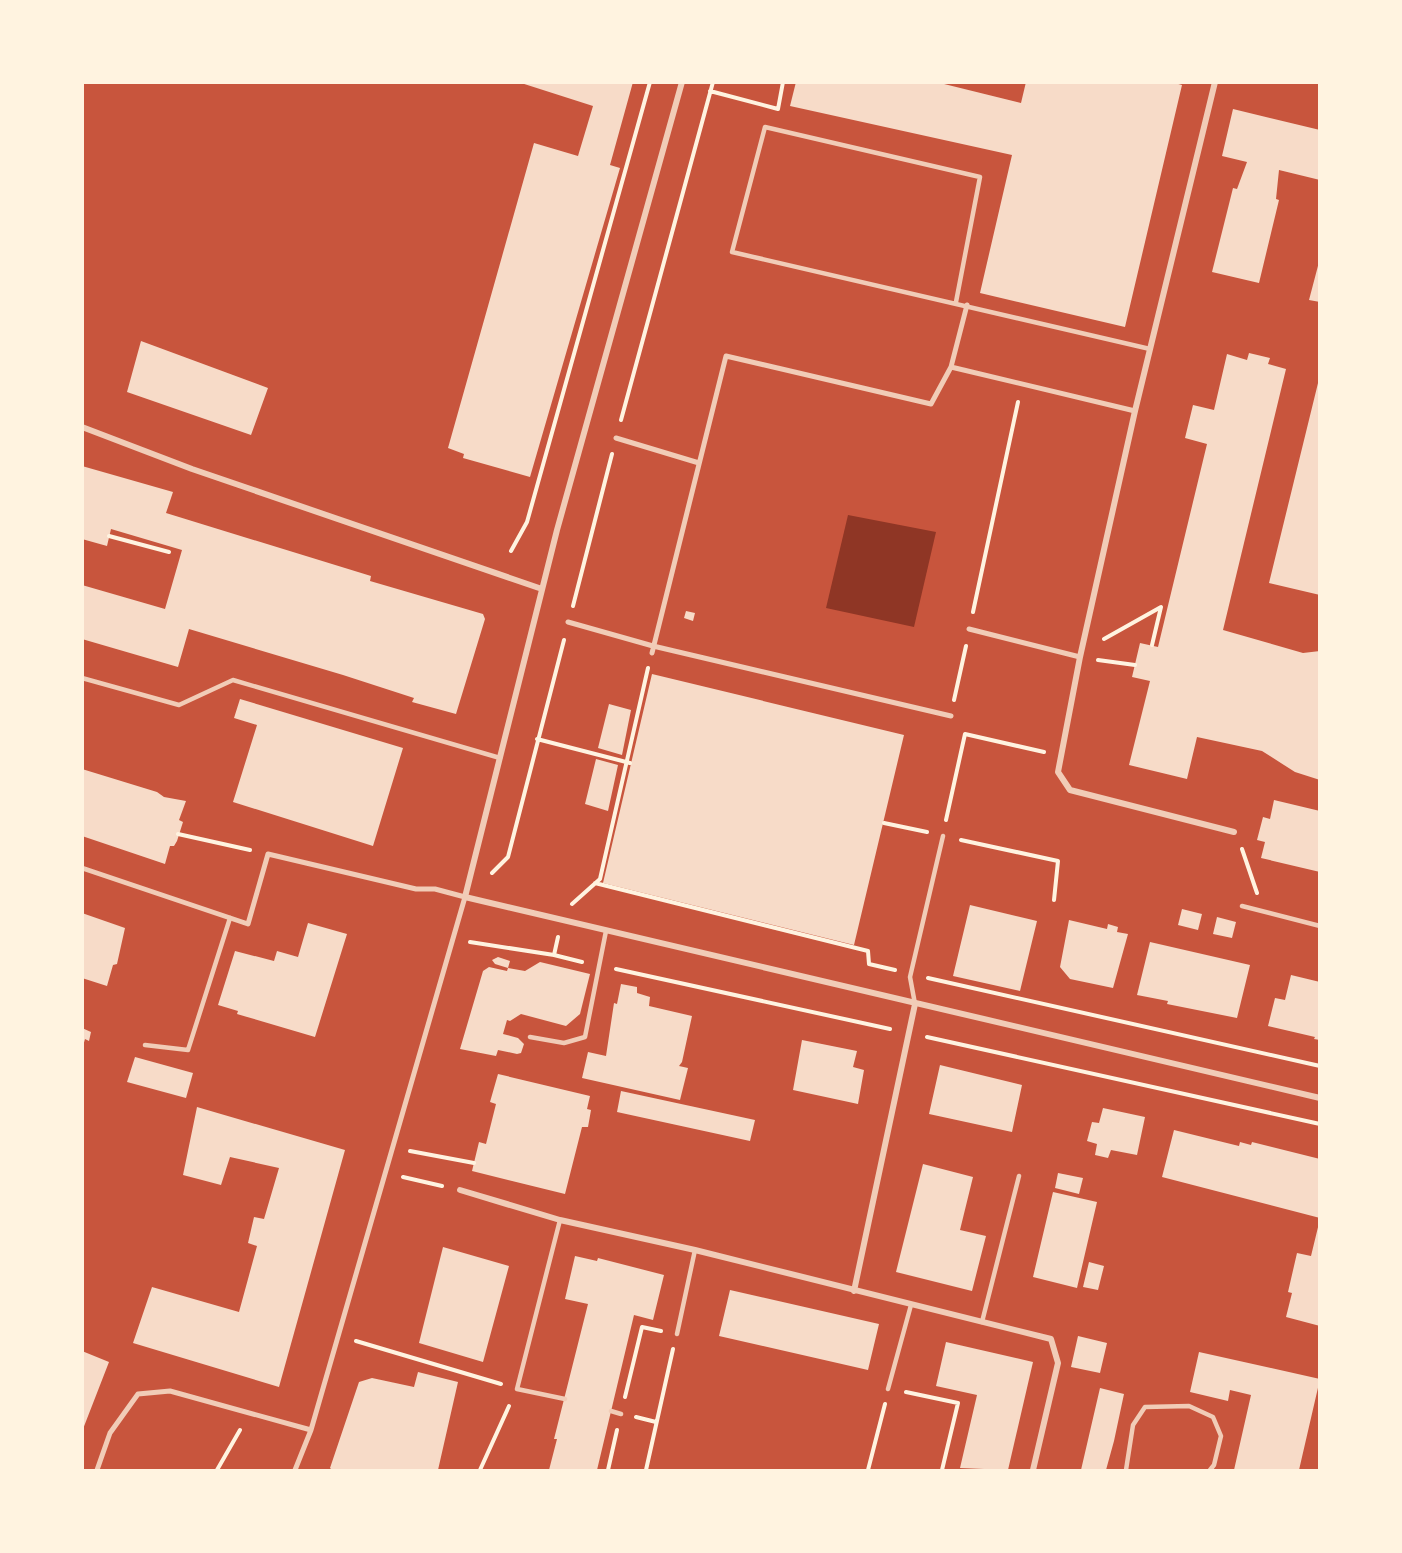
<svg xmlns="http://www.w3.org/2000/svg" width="1402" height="1553" font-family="Cabin,sans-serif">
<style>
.water{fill:#8f3625}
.building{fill:#f7dbc8}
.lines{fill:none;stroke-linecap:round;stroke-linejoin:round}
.path{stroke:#fff3e0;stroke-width:4}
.service{stroke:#f1ccb7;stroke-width:4.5}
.pedestrian{stroke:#f1ccb7;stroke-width:5}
.minor{stroke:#f1ccb7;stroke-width:6}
</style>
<rect width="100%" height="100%" fill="#c8553d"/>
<path class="water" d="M 848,515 L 936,532 L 914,627 L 826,608 Z"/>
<path class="building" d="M 518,82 L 633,82 L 610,165 L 620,168 L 530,477 L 463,458 L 464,454 L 448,448 L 534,143 L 578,156 L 593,106 Z
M 796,82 L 936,82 L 1021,103 L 1026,82 L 1171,82 L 1182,85 L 1125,327 L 980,293 L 1012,155 L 790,106 Z
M 1233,109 L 1320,130 L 1320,180 L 1279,170 L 1276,199 L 1279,200 L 1259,283 L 1212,272 L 1233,188 L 1237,189 L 1247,162 L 1222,156 Z
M 1319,262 L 1320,262 L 1320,302 L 1309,300 Z
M 141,341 L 268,388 L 251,435 L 127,392 Z
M 1249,353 L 1270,358 L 1268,364 L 1286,369 L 1223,630 L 1303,653 L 1320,651 L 1320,780 L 1295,772 L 1262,751 L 1197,737 L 1187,779 L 1129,765 L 1150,681 L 1132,677 L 1140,643 L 1158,647 L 1207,444 L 1185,438 L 1193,405 L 1214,410 L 1227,354 L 1247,360 Z
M 1319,379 L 1320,379 L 1320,595 L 1269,583 Z
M 82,466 L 173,492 L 166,513 L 371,576 L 370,581 L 483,614 L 485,619 L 456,714 L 412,702 L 414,698 L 343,675 L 189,629 L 178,667 L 82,639 L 82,585 L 165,609 L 182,550 L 111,529 L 107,546 L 82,539 Z
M 686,611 L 695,613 L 693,621 L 684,618 Z
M 652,674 L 904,735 L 854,945 L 603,883 Z
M 240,699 L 403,748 L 373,846 L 233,802 L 257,725 L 234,718 Z
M 609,704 L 631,710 L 622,755 L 598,748 Z
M 596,759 L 618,765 L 608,811 L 585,804 Z
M 82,769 L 157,792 L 164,797 L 186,801 L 179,820 L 183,822 L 177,841 L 174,846 L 170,846 L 165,864 L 82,836 Z
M 1274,800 L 1320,811 L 1320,872 L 1261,858 L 1265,842 L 1257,840 L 1263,817 L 1270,819 Z
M 970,905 L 1037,921 L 1020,991 L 953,976 Z
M 1182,909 L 1202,914 L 1198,930 L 1178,925 Z
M 82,913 L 125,928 L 117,964 L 113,965 L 107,986 L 82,978 Z
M 1217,917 L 1236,922 L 1232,938 L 1213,934 Z
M 1069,920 L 1107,929 L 1108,924 L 1118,927 L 1117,932 L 1128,934 L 1113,988 L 1070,979 L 1060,967 Z
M 308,923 L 347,934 L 315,1037 L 237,1014 L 238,1011 L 218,1005 L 235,951 L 274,961 L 277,951 L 298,957 Z
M 1150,942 L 1250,965 L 1237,1018 L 1167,1004 L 1168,1001 L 1137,995 Z
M 498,957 L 510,961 L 508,968 L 495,964 L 492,960 Z
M 540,962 L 590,974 L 580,1014 L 566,1026 L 521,1014 L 510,1021 L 507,1020 L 503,1034 L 518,1038 L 524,1044 L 521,1053 L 517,1054 L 498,1050 L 496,1056 L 460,1049 L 483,971 L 489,967 L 507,971 L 508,968 L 525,971 Z
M 1291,975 L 1320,982 L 1320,1040 L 1314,1039 L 1315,1037 L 1268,1026 L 1275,998 L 1285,1000 Z
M 621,984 L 637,987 L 637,993 L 650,997 L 649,1006 L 692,1016 L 682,1062 L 679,1066 L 688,1068 L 680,1100 L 582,1078 L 588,1052 L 606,1056 L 614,1003 L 617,1004 Z
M 82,1028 L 91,1032 L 89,1041 L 85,1039 L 83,1046 Z
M 802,1040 L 857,1051 L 853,1067 L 864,1070 L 858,1104 L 793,1090 Z
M 135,1057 L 193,1073 L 186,1098 L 127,1082 Z
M 940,1065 L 1022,1085 L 1012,1132 L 929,1114 Z
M 498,1074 L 590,1096 L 587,1109 L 591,1110 L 588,1127 L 582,1127 L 565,1194 L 472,1171 L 479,1142 L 486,1144 L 496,1104 L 490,1102 Z
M 621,1091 L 755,1120 L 750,1141 L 617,1112 Z
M 197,1107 L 345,1150 L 279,1387 L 133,1343 L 152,1287 L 239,1312 L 257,1246 L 248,1243 L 254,1217 L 264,1219 L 279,1168 L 230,1157 L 221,1185 L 183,1175 Z
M 1103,1108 L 1145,1117 L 1137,1155 L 1111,1150 L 1108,1158 L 1095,1155 L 1097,1144 L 1087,1141 L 1092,1122 L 1099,1123 Z
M 1174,1130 L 1239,1146 L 1240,1142 L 1251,1145 L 1252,1142 L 1320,1159 L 1320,1218 L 1162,1177 Z
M 923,1164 L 973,1177 L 960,1230 L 986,1236 L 972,1291 L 896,1272 Z
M 1058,1173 L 1083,1178 L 1079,1194 L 1055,1188 Z
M 1053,1192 L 1097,1202 L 1077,1288 L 1033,1277 Z
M 1319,1223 L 1320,1223 L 1320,1326 L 1286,1317 L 1292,1293 L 1288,1292 L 1297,1253 L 1311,1256 Z
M 443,1247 L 509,1266 L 483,1362 L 419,1343 Z
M 575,1256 L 597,1261 L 598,1258 L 664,1275 L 653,1320 L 634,1315 L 597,1470 L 549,1470 L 557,1439 L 554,1439 L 588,1304 L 565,1299 Z
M 1089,1262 L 1104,1266 L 1098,1290 L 1083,1287 Z
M 730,1290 L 879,1324 L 868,1370 L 719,1336 Z
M 1078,1336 L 1107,1343 L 1100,1373 L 1071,1367 Z
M 946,1342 L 1033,1362 L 1008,1470 L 960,1468 L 977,1395 L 936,1386 Z
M 82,1351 L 109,1362 L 83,1429 L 82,1429 Z
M 1199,1352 L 1320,1379 L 1299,1470 L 1234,1470 L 1251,1395 L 1230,1390 L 1228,1401 L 1190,1392 Z
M 418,1372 L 458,1382 L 438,1470 L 332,1470 L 330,1468 L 359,1382 L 372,1378 L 414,1387 Z
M 1100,1388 L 1124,1394 L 1114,1441 L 1106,1470 L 1081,1470 Z"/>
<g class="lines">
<path class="path" d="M 710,91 L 778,109 L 783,82
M 621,420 L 713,82
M 109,536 L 169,552
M 511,551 L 527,522 L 650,82
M 573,606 L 612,454
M 973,612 L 1018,402
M 1104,639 L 1161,607 L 1152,645
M 1098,660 L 1135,665
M 954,700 L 966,646
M 537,739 L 630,763
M 946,820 L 965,734 L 1044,752
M 884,823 L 927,832
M 178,834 L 250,850
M 961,840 L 1058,861 L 1054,900
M 1242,849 L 1257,893
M 492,873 L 508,857 L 564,640
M 595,883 L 868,951 L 869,964 L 895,970
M 572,904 L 600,879 L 648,668
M 470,942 L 554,955 L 558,937
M 554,955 L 582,962
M 616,969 L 890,1029
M 928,978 L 1320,1066
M 927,1037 L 1320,1124
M 410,1151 L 474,1163
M 403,1177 L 442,1186
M 356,1341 L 501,1384
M 906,1392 L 958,1403 L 942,1470
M 625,1397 L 642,1327 L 661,1331
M 636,1417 L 656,1422
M 217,1470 L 240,1430
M 480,1470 L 509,1406
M 608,1470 L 617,1430
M 646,1470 L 673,1349
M 868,1470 L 885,1404"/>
<path class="service" d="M 956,302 L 980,177 L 765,127 L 732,252 L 1150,349
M 82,678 L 179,705 L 233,680 L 500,758
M 1242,906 L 1320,926
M 915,1004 L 910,977 L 943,836
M 530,1037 L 564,1043 L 585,1037 L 606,931
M 145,1045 L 188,1050 L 230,918
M 560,1220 L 517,1389 L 565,1399
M 982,1322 L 1019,1176
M 677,1334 L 695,1250
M 888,1389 L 911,1305
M 611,1411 L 621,1414
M 1126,1470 L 1133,1425 L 1145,1407 L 1189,1406 L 1213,1417 L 1221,1436 L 1214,1465 L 1210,1470"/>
<path class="pedestrian" d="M 951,367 L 967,305
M 616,438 L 699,463
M 568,622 L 653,646 L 951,716
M 969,629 L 1080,657
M 652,653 L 726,356 L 931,404 L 951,367 L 1135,411
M 82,868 L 248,924 L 268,854 L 416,889 L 435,889 L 465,897 L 311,1430 L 295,1470
M 97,1470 L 110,1433 L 138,1394 L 170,1391 L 311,1430"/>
<path class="minor" d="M 682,82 L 557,530 L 465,897 L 1320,1098
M 1215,82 L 1135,411 L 1080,657 L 1058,772 L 1070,790 L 1234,832
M 82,427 L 192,469 L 542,589
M 460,1190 L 560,1220 L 695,1250 L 1051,1339 L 1058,1363 L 1033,1470
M 854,1291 L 915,1004"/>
</g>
<rect width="1402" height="1553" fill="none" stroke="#fff3e0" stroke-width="168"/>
</svg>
